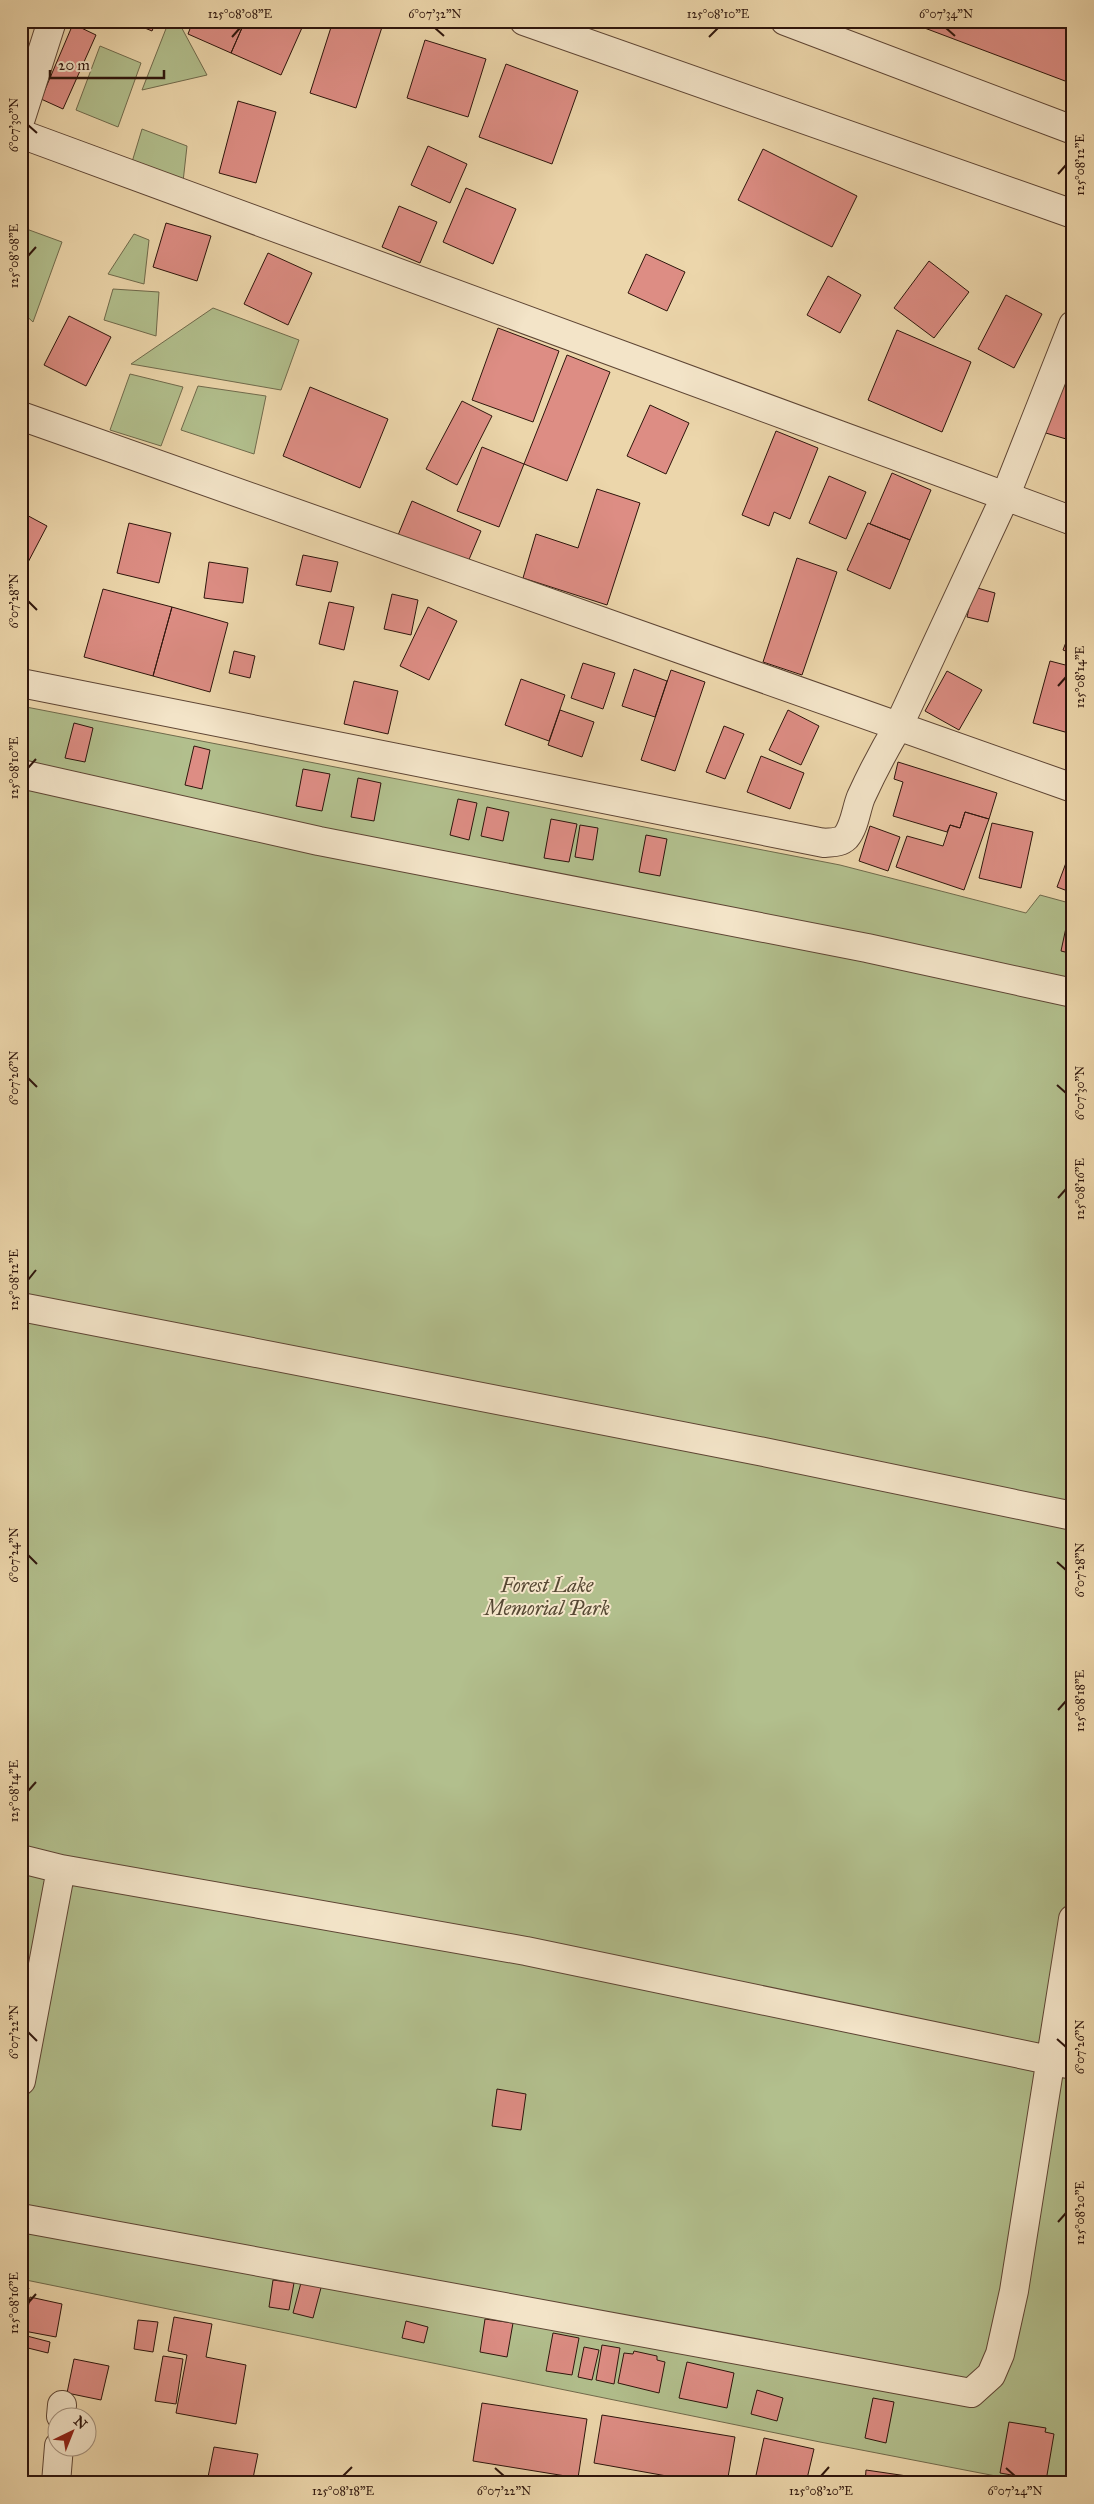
<svg xmlns="http://www.w3.org/2000/svg" width="1094" height="2504" font-family="'IM FELL Great Primer',serif">
<style>
.green{fill:#b2bf8d;stroke:#706a4c}
.building{fill:#dd8d84;stroke:#2e150c}
.lines{fill:none;stroke-linecap:round;stroke-linejoin:round}
.minor-casing{stroke:#5e4534;stroke-width:30}
.minor{stroke:#f3e4c8;stroke-width:28}
.ticks{fill:none;stroke:#2e150c;stroke-width:2}
.labels{text-anchor:middle;stroke-width:4;stroke-linejoin:round;paint-order:stroke}
.park-label{font-size:20px;font-style:italic;fill:#564833;stroke:#f3e4c8}
.neatline{fill:none;stroke:#2e150c;stroke-width:2}
.ticks-label{font-size:12px;text-anchor:middle;fill:#2e150c}
</style>
<rect width="100%" height="100%" fill="#ecd6ab"/>
<filter id="stains"><feTurbulence type="fractalNoise" baseFrequency=".004" numOctaves="4"/><feColorMatrix values="0 0 0 0 .2 0 0 0 0 .09 0 0 0 0 .02 0 0 0 .5 -.17"/></filter>
<radialGradient id="worn" r=".72"><stop offset=".6" stop-color="#630" stop-opacity="0"/><stop offset="1" stop-color="#630" stop-opacity=".3"/></radialGradient>
<path class="green" d="M 169,21 L 178,21 L 207,75 L 142,90 Z
M 100,46 L 141,63 L 118,127 L 76,110 Z
M 142,129 L 187,146 L 183,182 L 132,162 Z
M 21,227 L 62,242 L 33,322 L 21,311 Z
M 134,234 L 149,240 L 144,284 L 108,274 Z
M 113,289 L 159,292 L 156,336 L 104,320 Z
M 213,308 L 299,340 L 281,390 L 131,364 Z
M 130,374 L 183,387 L 161,446 L 110,430 Z
M 198,386 L 266,396 L 254,454 L 181,430 Z
M 21,706 L 840,865 L 1026,913 L 1040,895 L 1073,904 L 1073,2483 L 1032,2483 L 820,2442 L 21,2279 Z"/>
<path class="building" d="M 128,21 L 156,21 L 152,31 Z
M 193,21 L 245,21 L 231,53 L 188,34 Z
M 245,21 L 305,21 L 281,75 L 231,53 Z
M 333,21 L 376,21 L 383,24 L 356,108 L 310,93 Z
M 906,21 L 1073,21 L 1073,84 Z
M 73,24 L 96,35 L 63,109 L 41,99 Z
M 425,40 L 486,59 L 468,117 L 407,98 Z
M 506,64 L 578,91 L 552,164 L 479,137 Z
M 238,101 L 276,112 L 256,183 L 219,173 Z
M 428,146 L 467,164 L 450,203 L 411,185 Z
M 763,149 L 857,196 L 832,247 L 738,200 Z
M 466,188 L 516,209 L 493,264 L 443,242 Z
M 399,206 L 437,222 L 420,263 L 382,247 Z
M 166,223 L 211,236 L 197,281 L 153,267 Z
M 268,253 L 312,273 L 288,325 L 244,304 Z
M 646,254 L 685,272 L 667,311 L 628,293 Z
M 929,261 L 969,292 L 934,338 L 894,308 Z
M 828,276 L 861,295 L 840,333 L 807,315 Z
M 1006,295 L 1042,314 L 1014,368 L 978,349 Z
M 69,316 L 111,337 L 86,386 L 44,365 Z
M 498,328 L 559,351 L 533,422 L 472,400 Z
M 897,330 L 971,362 L 942,432 L 868,400 Z
M 567,355 L 610,372 L 567,481 L 524,464 Z
M 1073,358 L 1073,441 L 1039,431 Z
M 310,387 L 388,419 L 360,488 L 283,456 Z
M 462,401 L 492,416 L 457,485 L 426,469 Z
M 650,405 L 689,423 L 666,474 L 627,456 Z
M 776,431 L 818,448 L 790,519 L 774,512 L 769,526 L 742,515 Z
M 482,447 L 524,464 L 499,527 L 457,511 Z
M 892,473 L 931,490 L 910,540 L 870,524 Z
M 829,476 L 866,492 L 846,539 L 809,523 Z
M 597,489 L 640,503 L 607,605 L 523,578 L 536,534 L 578,548 Z
M 412,501 L 481,531 L 465,569 L 396,540 Z
M 21,512 L 47,526 L 25,568 L 21,566 Z
M 129,523 L 171,533 L 159,583 L 117,573 Z
M 868,523 L 910,540 L 890,589 L 847,570 Z
M 303,555 L 338,562 L 331,592 L 296,585 Z
M 797,558 L 837,572 L 802,675 L 763,662 Z
M 209,562 L 248,568 L 243,603 L 204,598 Z
M 974,587 L 995,593 L 988,622 L 967,617 Z
M 103,589 L 172,607 L 153,676 L 84,657 Z
M 392,594 L 418,600 L 411,635 L 384,629 Z
M 329,602 L 354,607 L 344,650 L 319,644 Z
M 172,607 L 228,623 L 210,692 L 153,676 Z
M 428,607 L 457,621 L 429,680 L 400,666 Z
M 1073,624 L 1073,654 L 1063,650 Z
M 234,651 L 255,656 L 250,678 L 229,673 Z
M 1050,661 L 1073,667 L 1072,734 L 1033,723 Z
M 583,663 L 615,673 L 603,709 L 571,698 Z
M 634,669 L 667,681 L 655,717 L 622,706 Z
M 671,670 L 705,682 L 675,771 L 641,760 Z
M 947,671 L 982,690 L 959,730 L 925,711 Z
M 521,679 L 565,695 L 549,741 L 505,725 Z
M 354,681 L 398,691 L 388,734 L 344,724 Z
M 560,710 L 594,722 L 582,757 L 548,745 Z
M 788,710 L 819,726 L 801,765 L 769,750 Z
M 74,723 L 93,728 L 85,762 L 65,758 Z
M 724,726 L 744,734 L 725,779 L 706,772 Z
M 194,746 L 210,750 L 202,789 L 185,785 Z
M 761,756 L 804,773 L 790,809 L 747,792 Z
M 898,762 L 997,793 L 989,819 L 965,812 L 960,828 L 950,825 L 947,832 L 893,816 L 903,782 L 894,779 Z
M 303,769 L 330,774 L 322,811 L 296,806 Z
M 358,778 L 381,783 L 374,821 L 351,817 Z
M 458,799 L 477,803 L 469,840 L 450,835 Z
M 487,807 L 509,812 L 503,841 L 481,836 Z
M 965,812 L 989,819 L 964,890 L 896,867 L 907,836 L 943,846 L 950,825 L 960,828 Z
M 551,819 L 577,824 L 569,862 L 544,858 Z
M 992,823 L 1033,832 L 1021,888 L 979,878 Z
M 580,825 L 598,828 L 593,860 L 575,857 Z
M 870,826 L 900,837 L 888,871 L 859,861 Z
M 646,835 L 667,839 L 660,876 L 639,872 Z
M 1073,844 L 1073,893 L 1057,887 Z
M 1070,909 L 1073,910 L 1073,954 L 1061,951 Z
M 497,2089 L 526,2094 L 521,2130 L 492,2126 Z
M 302,2279 L 322,2284 L 313,2318 L 293,2313 Z
M 273,2280 L 294,2283 L 289,2310 L 269,2307 Z
M 21,2285 L 29,2288 L 22,2305 L 21,2305 Z
M 30,2297 L 62,2304 L 56,2337 L 24,2331 Z
M 174,2317 L 212,2324 L 206,2357 L 246,2365 L 236,2424 L 176,2413 L 187,2355 L 168,2351 Z
M 485,2319 L 513,2323 L 507,2357 L 480,2352 Z
M 138,2320 L 158,2322 L 153,2352 L 134,2349 Z
M 406,2321 L 428,2327 L 424,2343 L 402,2338 Z
M 553,2333 L 579,2338 L 572,2375 L 546,2371 Z
M 27,2336 L 50,2342 L 48,2353 L 24,2347 Z
M 602,2345 L 620,2348 L 614,2384 L 596,2380 Z
M 584,2347 L 599,2350 L 592,2380 L 578,2377 Z
M 634,2351 L 657,2356 L 657,2360 L 665,2362 L 659,2393 L 618,2383 L 624,2353 L 633,2354 Z
M 163,2356 L 183,2359 L 176,2404 L 155,2401 Z
M 74,2359 L 109,2366 L 101,2400 L 67,2393 Z
M 687,2362 L 734,2373 L 727,2408 L 679,2398 Z
M 757,2390 L 783,2398 L 777,2421 L 751,2414 Z
M 873,2398 L 894,2402 L 886,2443 L 865,2438 Z
M 482,2403 L 587,2419 L 578,2478 L 473,2461 Z
M 602,2415 L 735,2437 L 727,2483 L 706,2483 L 594,2463 Z
M 1009,2422 L 1046,2428 L 1045,2432 L 1054,2434 L 1046,2481 L 1000,2473 Z
M 764,2438 L 814,2449 L 806,2483 L 767,2483 L 755,2480 Z
M 214,2447 L 258,2454 L 252,2483 L 207,2482 Z
M 866,2470 L 907,2476 L 906,2483 L 865,2483 Z"/>
<g class="lines">
<g class="minor-casing">
<path id="minor" d="M 524,21 L 1073,214
M 785,21 L 1073,130
M 21,118 L 52,21
M 21,134 L 1073,521
M 21,416 L 1073,788
M 21,683 L 824,843 C 832,842 840,843 846,837 C 855,826 856,809 861,797 C 872,773 885,748 899,725 L 1005,497 L 1073,325
M 21,774 L 319,841 L 867,948 L 1073,993
M 21,1307 L 764,1452 L 1073,1516
M 21,1859 L 61,1869 L 526,1951 L 1073,2065
M 21,2081 L 61,1869
M 21,2218 L 971,2393 L 991,2375 L 1000,2354 L 1014,2291 L 1073,1919
M 61,2416 L 62,2405
M 56,2483 L 59,2446"/>
</g>
<use href="#minor" class="minor"/>
</g>
<path class="ticks" d="M 435,28 L 444,36M 946,28 L 955,36M 232,37 L 240,28M 709,37 L 718,28M 28,125 L 37,133M 1058,174 L 1066,165M 28,256 L 36,247M 28,601 L 37,610M 1058,686 L 1066,677M 28,768 L 36,759M 28,1078 L 37,1087M 1057,1085 L 1066,1093M 1058,1198 L 1066,1189M 28,1280 L 36,1270M 28,1555 L 37,1564M 1057,1562 L 1066,1570M 1058,1710 L 1066,1701M 28,1791 L 36,1782M 28,2032 L 37,2041M 1057,2039 L 1066,2047M 1058,2222 L 1066,2213M 28,2303 L 36,2294M 495,2468 L 504,2476M 1006,2468 L 1015,2476M 343,2476 L 352,2467M 821,2476 L 829,2467"/>
<g class="labels">
<g class="park-label">
<text x="547" y="1592">Forest Lake<tspan x="547" dy="23">Memorial Park</tspan></text>
</g>
</g>
<rect width="1094" height="2504" fill="none" stroke="#ecd6ab" stroke-width="55"/>
<g transform="translate(72 2432) rotate(43)"><circle r="24" fill="#f3e4c8" stroke="#a4917d"/>
<path d="M0-4L9 19L0 12L-9 19Z" fill="#8f2418"/>
<text y="-8" font-size="14" font-weight="bold" text-anchor="middle" fill="#2e150c">N</text>
</g>
<path d="M50 70v8h114v-8" fill="none" stroke="#2e150c" stroke-width="2.5"/>
<text x="58" y="70" font-size="15" fill="#2e150c" stroke="#f3e4c8" stroke-width="4" paint-order="stroke">20 m</text>
<rect x="28" y="28" width="1038" height="2448" class="neatline"/>
<g class="ticks-label">
<text x="240" y="18">125°08'08"E</text>
<text x="435" y="18">6°07'32"N</text>
<text x="718" y="18">125°08'10"E</text>
<text x="946" y="18">6°07'34"N</text>
<text transform="translate(14 125) rotate(-90)" y="4">6°07'30"N</text>
<text transform="translate(1080 165) rotate(-90)" y="4">125°08'12"E</text>
<text transform="translate(14 256) rotate(-90)" y="4">125°08'08"E</text>
<text transform="translate(14 601) rotate(-90)" y="4">6°07'28"N</text>
<text transform="translate(1080 677) rotate(-90)" y="4">125°08'14"E</text>
<text transform="translate(14 768) rotate(-90)" y="4">125°08'10"E</text>
<text transform="translate(14 1078) rotate(-90)" y="4">6°07'26"N</text>
<text transform="translate(1080 1093) rotate(-90)" y="4">6°07'30"N</text>
<text transform="translate(1080 1189) rotate(-90)" y="4">125°08'16"E</text>
<text transform="translate(14 1280) rotate(-90)" y="4">125°08'12"E</text>
<text transform="translate(14 1555) rotate(-90)" y="4">6°07'24"N</text>
<text transform="translate(1080 1570) rotate(-90)" y="4">6°07'28"N</text>
<text transform="translate(1080 1701) rotate(-90)" y="4">125°08'18"E</text>
<text transform="translate(14 1791) rotate(-90)" y="4">125°08'14"E</text>
<text transform="translate(14 2032) rotate(-90)" y="4">6°07'22"N</text>
<text transform="translate(1080 2047) rotate(-90)" y="4">6°07'26"N</text>
<text transform="translate(1080 2213) rotate(-90)" y="4">125°08'20"E</text>
<text transform="translate(14 2303) rotate(-90)" y="4">125°08'16"E</text>
<text x="343" y="2495">125°08'18"E</text>
<text x="504" y="2495">6°07'22"N</text>
<text x="821" y="2495">125°08'20"E</text>
<text x="1015" y="2495">6°07'24"N</text>
</g>
<rect width="100%" height="100%" filter="url(#stains)"/>
<rect width="100%" height="100%" fill="url(#worn)"/>
</svg>
